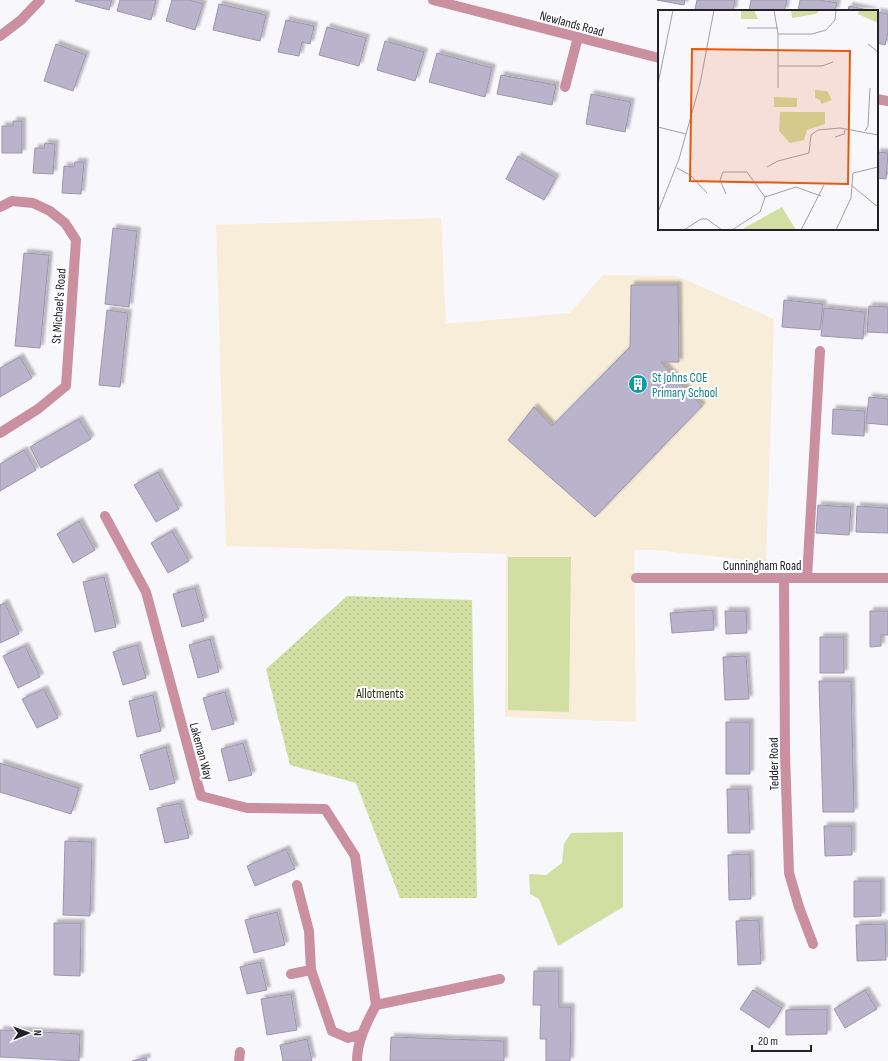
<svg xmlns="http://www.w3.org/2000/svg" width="888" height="1061" font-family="'Sofia Sans Condensed',sans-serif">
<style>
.education{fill:#f7edd8}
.green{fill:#d2dea2}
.garden{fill:url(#garden-dots)}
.building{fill:#bab3cc;stroke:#9d95ae;filter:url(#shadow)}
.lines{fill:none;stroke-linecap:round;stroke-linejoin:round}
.minor{stroke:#ca90a0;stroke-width:10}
.labels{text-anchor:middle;stroke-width:4;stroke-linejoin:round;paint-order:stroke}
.street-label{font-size:13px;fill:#24212b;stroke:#fff}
.culture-label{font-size:13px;fill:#0d838f;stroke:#fff;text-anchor:start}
.park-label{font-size:13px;fill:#2a300e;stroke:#fff}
.inset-road{fill:none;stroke:#a3a1a8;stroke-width:1}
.view{fill:#e8590c;fill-opacity:0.15;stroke:#e8590c;stroke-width:2}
.inset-edge{fill:none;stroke:#24212b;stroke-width:2}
</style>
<defs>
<pattern id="garden-dots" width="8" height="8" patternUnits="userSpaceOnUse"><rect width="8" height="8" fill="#d2dea2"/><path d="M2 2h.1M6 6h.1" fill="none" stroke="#b4be8c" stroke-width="1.8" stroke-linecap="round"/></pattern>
<filter id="shadow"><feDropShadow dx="3.5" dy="-3.5" stdDeviation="1" flood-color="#0004"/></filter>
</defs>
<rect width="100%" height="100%" fill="#f8f7fc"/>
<path class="education" d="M 441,218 L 446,324 L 570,313 L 603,275 L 677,276 L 774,319 L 766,562 L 655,550 L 634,550 L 636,722 L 505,717 L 506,554 L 226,546 L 216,225 Z"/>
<path class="green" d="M 508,557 L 571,557 L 569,712 L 508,710 Z
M 623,832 L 623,907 L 558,946 L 539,899 L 530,894 L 529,874 L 546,875 L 562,863 L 564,844 L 571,833 Z"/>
<path class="garden" d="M 347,596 L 472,600 L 477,898 L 400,898 L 356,783 L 290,765 L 266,669 Z"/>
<path class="building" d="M 76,0 L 112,0 L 109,10 L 75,1 Z
M 120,0 L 156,0 L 151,20 L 117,11 Z
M 172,0 L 190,0 L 203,4 L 195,30 L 166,21 Z
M 657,0 L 685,0 L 684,5 Z
M 697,0 L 735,0 L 733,11 L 703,11 L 695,9 Z
M 751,0 L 787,0 L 784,11 L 749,11 Z
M 800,0 L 819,0 L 837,3 L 835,11 L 798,11 Z
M 219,4 L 266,15 L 260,41 L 213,30 Z
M 849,6 L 873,11 L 848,11 Z
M 877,12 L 888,14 L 888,32 L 885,45 L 877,43 Z
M 286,20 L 314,26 L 310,44 L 302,42 L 299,56 L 278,52 Z
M 327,27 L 366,38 L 359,66 L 319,55 Z
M 385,41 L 424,52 L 415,81 L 377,70 Z
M 56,44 L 86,55 L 73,91 L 44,81 Z
M 437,53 L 492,68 L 485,97 L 429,82 Z
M 501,75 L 556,85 L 552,105 L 497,94 Z
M 591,94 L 631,102 L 625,132 L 586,124 Z
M 13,121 L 22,121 L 22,153 L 2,153 L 2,126 L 13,126 Z
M 45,143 L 55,144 L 53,174 L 33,173 L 35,148 L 44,148 Z
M 877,152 L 888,153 L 886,179 L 877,178 Z
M 518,156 L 556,178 L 544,200 L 506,179 Z
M 75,162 L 84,162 L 81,194 L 62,193 L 64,166 L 74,167 Z
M 113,228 L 137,231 L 129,307 L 105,304 Z
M 24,253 L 49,255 L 40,348 L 15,346 Z
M 631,285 L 678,285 L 679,362 L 661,362 L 702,406 L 595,517 L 508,440 L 534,407 L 552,426 L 630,347 Z
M 784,300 L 823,304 L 820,330 L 782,327 Z
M 869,306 L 888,307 L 888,333 L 867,332 Z
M 824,308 L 865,312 L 863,339 L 821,336 Z
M 107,310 L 128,313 L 120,387 L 99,385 Z
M 20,357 L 32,378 L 0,397 L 0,368 Z
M 869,397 L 888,399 L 888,425 L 866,423 Z
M 833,409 L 865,411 L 864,436 L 832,434 Z
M 79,419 L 91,439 L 41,468 L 30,447 Z
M 24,450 L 36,470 L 0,491 L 0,464 Z
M 158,472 L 179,509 L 156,522 L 134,485 Z
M 818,505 L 851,507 L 849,535 L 816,533 Z
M 857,506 L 888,508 L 888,533 L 856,532 Z
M 79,521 L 95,550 L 73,563 L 57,534 Z
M 172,531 L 189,561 L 168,573 L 151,543 Z
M 104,577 L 116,627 L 95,632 L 83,582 Z
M 195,588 L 204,621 L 182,627 L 173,594 Z
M 5,603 L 19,634 L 0,643 L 0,605 Z
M 713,610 L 714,630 L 672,633 L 670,613 Z
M 725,611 L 746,611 L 747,633 L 726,634 Z
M 870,611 L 888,611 L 888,635 L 881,635 L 881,646 L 870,647 Z
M 820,637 L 844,637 L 844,673 L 820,673 Z
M 210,639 L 219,672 L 198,678 L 189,645 Z
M 137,645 L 146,678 L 123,685 L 113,652 Z
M 25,646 L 40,677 L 18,688 L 3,656 Z
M 746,656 L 749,699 L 725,700 L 723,657 Z
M 819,681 L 851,681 L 854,812 L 823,812 Z
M 44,689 L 58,718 L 37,728 L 22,699 Z
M 225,692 L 234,724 L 212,730 L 203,698 Z
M 153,695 L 161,731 L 137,737 L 129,701 Z
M 726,722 L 750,722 L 750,774 L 726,774 Z
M 243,743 L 252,775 L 229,781 L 221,749 Z
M 166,747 L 175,783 L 150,790 L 140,755 Z
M 0,763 L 79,788 L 71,814 L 0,792 Z
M 727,789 L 748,789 L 750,833 L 728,833 Z
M 180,803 L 189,838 L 165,843 L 157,808 Z
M 824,826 L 852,826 L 852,855 L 825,856 Z
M 65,841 L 92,842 L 90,916 L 63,915 Z
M 286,849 L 295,869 L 255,886 L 247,866 Z
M 750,854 L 751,899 L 729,900 L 728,855 Z
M 854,881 L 881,881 L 881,916 L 854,917 Z
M 277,912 L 285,945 L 254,953 L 245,920 Z
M 759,920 L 761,964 L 738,965 L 736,921 Z
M 54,923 L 81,923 L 80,976 L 54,975 Z
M 885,924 L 886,960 L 857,961 L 856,925 Z
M 260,962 L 267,990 L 247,994 L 240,967 Z
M 534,971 L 559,971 L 559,1007 L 571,1007 L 570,1061 L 546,1061 L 546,1039 L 540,1039 L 541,1005 L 533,1005 Z
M 753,990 L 782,1008 L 769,1028 L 740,1009 Z
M 865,990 L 877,1009 L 845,1028 L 834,1009 Z
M 291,994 L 297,1030 L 267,1035 L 261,999 Z
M 827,1009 L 827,1034 L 786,1035 L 786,1010 Z
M 0,1030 L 80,1034 L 79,1061 L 0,1057 Z
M 391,1037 L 504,1041 L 504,1061 L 390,1061 Z
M 307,1039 L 312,1061 L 283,1061 L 280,1045 Z
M 146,1057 L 147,1061 L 132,1061 Z"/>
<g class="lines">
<path class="minor" d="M 433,0 L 659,58
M 0,36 L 21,20 L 40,0
M 565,87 L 578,37
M 877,99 L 888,101
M 0,207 L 12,201 L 33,203 L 50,211 L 65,223 L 76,240 L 66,386 L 38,409 L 0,433
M 105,516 L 146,592 L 201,796 L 247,808 L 325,809 L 355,856 L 376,1005
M 636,578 L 888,578
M 784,578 L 785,754 L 789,873 L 799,907 L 813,944
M 807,578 L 820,351
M 297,885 L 309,931 L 311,970 L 332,1031 L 348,1038 L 362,1034
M 291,974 L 311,970
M 376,1005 L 500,979
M 239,1061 L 240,1052
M 357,1061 C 357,1041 367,1022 376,1005"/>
</g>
<defs>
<g id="building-disc" transform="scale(1)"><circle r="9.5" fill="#0f9aa8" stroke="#fff"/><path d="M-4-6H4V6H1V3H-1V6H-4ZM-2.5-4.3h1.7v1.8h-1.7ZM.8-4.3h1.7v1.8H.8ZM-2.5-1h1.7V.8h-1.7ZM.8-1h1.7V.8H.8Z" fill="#fff"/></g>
</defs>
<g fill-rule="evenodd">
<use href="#building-disc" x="638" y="384"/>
</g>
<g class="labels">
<g class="street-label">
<text transform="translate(572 23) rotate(15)" y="5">Newlands Road</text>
<text transform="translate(58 306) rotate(-86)" y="5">St Michael's Road</text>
<text x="762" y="570">Cunningham Road</text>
<text transform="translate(202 751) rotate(75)" y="5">Lakeman Way</text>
<text transform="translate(773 764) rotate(-91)" y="5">Tedder Road</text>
</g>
<g class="culture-label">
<text x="652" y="382">St Johns COE<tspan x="652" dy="15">Primary School</tspan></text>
</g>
<g class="park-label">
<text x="380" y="698">Allotments</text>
</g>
</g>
<g transform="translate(658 10)">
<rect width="220" height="220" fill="#f8f7fc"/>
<path d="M 162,0 L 158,4 L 134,8 L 133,1 ZM 201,0 L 220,0 L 220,13 L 200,4 ZM 157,80 L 169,81 L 174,90 L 163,94 L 162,90 L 157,88 ZM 116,87 L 139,88 L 139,97 L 116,97 Z" fill="#d2dea2"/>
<path d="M 124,197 L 138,220 L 87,220 L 86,218 Z" fill="#d2dea2"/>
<path d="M 83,0 L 96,0 L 100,9 L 83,9 ZM 122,102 L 167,102 L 167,114 L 149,120 L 146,130 L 132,133 L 121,121 Z" fill="#d2dea2"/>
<path class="inset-road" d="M 116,0 L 120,24 L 120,78M 89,18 L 120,18M 120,24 L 154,24 L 168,20 L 177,10 L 178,0M 210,34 L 220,42M 120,56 L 164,56 L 175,52M 0,74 L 15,0M 0,117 L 28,124M 207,121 L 210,116 L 212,78M 177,127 L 186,124 L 187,120M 109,157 L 120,151 L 151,143 L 153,125 L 160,120 L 182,118 L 220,125M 19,158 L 32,165 L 49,183M 193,175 L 220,197M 68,184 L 62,170 L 65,162 L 89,162 L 107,187M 107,187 L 138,177 L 163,186M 0,202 L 21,149 L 42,74 L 56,0M 26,220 L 43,209 L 49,209 L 64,220 L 74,220 L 102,202 L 107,187M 143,220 L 166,175M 178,220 L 193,188 L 195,163 L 220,157"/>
<path class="view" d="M 34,39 L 192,41 L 190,174 L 32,171 Z"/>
<rect width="220" height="220" class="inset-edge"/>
</g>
<g transform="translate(28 1033) rotate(89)" stroke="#ffffff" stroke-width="3" paint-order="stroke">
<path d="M0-3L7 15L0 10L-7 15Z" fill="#24212b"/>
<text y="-6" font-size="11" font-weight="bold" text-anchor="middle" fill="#24212b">N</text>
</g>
<path d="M752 1045v6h59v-6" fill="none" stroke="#24212b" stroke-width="2"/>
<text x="758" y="1045" font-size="12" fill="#24212b" stroke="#ffffff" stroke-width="3" paint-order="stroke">20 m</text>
</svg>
